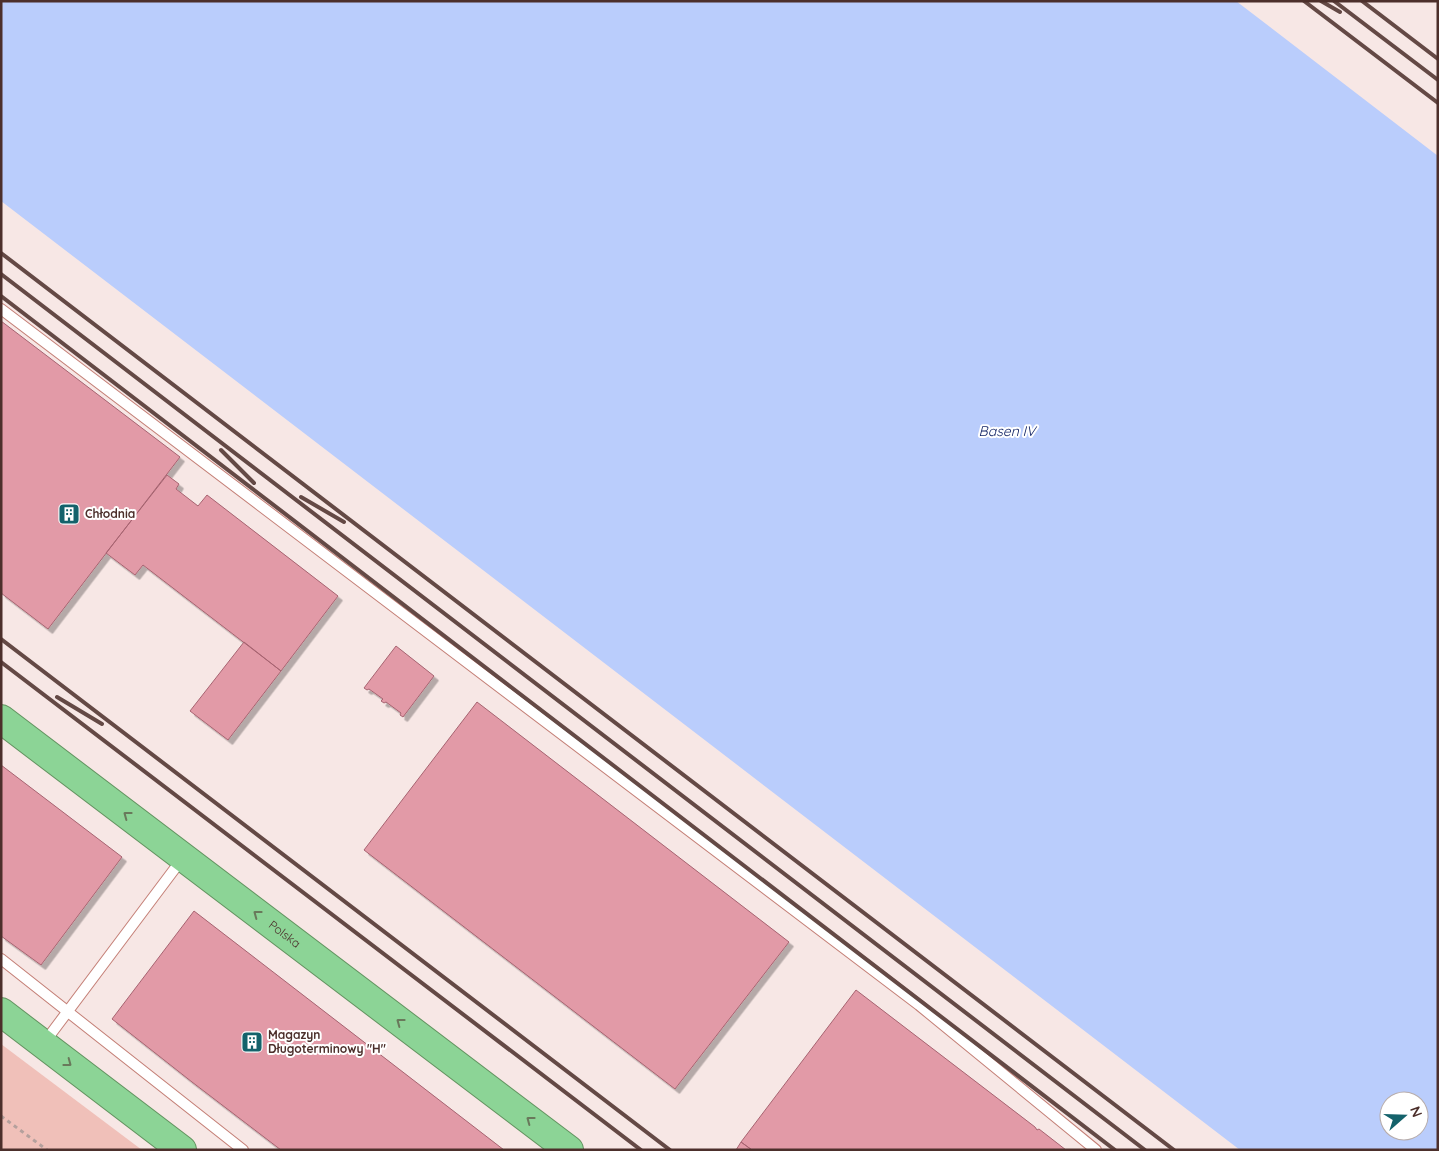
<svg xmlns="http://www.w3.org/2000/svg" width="1439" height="1151" font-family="Quicksand,sans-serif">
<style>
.green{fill:#f0c0b9}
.water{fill:#bacdfc;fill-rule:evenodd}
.building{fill:#e29aa7;stroke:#a76471;filter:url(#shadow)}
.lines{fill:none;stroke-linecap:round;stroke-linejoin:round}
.service-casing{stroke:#c47f76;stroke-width:12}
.trunk-casing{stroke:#639360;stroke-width:30}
.path{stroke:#b5a09d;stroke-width:3;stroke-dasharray:4 4;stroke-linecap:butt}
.service{stroke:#fff;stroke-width:10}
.trunk{stroke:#8cd496;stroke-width:28}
.rail{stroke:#644945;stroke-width:4}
.oneway{stroke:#69795b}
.labels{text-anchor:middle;stroke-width:4;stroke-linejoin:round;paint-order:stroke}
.poi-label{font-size:12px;font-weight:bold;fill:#4c2f2b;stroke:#fff;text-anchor:start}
.street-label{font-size:12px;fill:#4c2f2b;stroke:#fff}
.water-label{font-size:14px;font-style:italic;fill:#132566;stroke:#fff}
</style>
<defs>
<filter id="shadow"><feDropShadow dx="4.5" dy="4.5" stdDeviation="0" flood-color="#0004"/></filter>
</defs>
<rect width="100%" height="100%" fill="#f7e7e5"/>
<path class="green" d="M 1,1044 L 142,1150 L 4,1150 L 1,1148 Z"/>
<path class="water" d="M 1,1 L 1236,1 L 1438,156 L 1438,1150 L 1240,1150 L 1,201 ZM 1389,1101 L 1419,1101 L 1419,1131 L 1389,1131 Z"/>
<path class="building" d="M 1,321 L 180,457 L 48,629 L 1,593 Z
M 167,475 L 179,484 L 176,489 L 198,506 L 207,495 L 338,596 L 281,671 L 143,565 L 135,575 L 106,553 Z
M 244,642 L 281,671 L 228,740 L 190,711 Z
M 396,646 L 434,676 L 403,717 L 400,715 L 401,713 L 386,702 L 384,703 L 381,701 L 383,699 L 369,689 L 367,690 L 364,688 Z
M 477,702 L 789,942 L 675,1089 L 364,850 Z
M 1,765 L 122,857 L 41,965 L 1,936 Z
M 194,911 L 504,1150 L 281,1150 L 192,1082 L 112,1019 Z
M 856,990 L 1035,1127 L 1037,1130 L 1039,1129 L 1066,1150 L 752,1150 L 741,1142 Z
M 741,1142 L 752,1150 L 736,1150 Z"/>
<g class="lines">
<g class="service-casing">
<path id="service" d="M 1,309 L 919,1005 L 1096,1150
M 1,959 L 243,1150
M 44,1043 L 182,859"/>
</g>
<g class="trunk-casing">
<g id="trunk">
<path id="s1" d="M 1,719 L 569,1150"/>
<path d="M 1,1012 L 182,1150"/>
</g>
</g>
<path class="path" d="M 1,1116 L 47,1150"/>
<use href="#service" class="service"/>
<use href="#trunk" class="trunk"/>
<path class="rail" d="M 1304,1 L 1438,103
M 1321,1 L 1340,12
M 1334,1 L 1438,80
M 1362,1 L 1438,59
M 1,253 L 1174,1150
M 1,274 L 1145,1150
M 1,296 L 1115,1150
M 221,450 L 254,483
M 301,497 L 344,522
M 1,639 L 670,1150
M 1,662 L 641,1150
M 57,697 L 102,724"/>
</g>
<defs><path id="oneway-chevron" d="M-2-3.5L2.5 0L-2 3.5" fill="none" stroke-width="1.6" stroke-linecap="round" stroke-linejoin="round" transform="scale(1.25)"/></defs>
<g class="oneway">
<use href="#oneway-chevron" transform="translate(127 815) rotate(-143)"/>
<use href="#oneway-chevron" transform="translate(257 914) rotate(-143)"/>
<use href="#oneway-chevron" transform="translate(400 1022) rotate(-143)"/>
<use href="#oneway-chevron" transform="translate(68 1063) rotate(37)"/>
<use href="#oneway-chevron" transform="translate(530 1120) rotate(-143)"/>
</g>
<defs>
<g id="building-square" transform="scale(1.125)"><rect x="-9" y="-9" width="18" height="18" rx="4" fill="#14626b" stroke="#fff"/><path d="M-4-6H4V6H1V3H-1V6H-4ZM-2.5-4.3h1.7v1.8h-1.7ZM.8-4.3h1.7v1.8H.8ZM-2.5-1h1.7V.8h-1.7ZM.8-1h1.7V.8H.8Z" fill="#fff"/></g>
</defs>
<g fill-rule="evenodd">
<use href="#building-square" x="69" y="514"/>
<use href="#building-square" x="252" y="1042"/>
</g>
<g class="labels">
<g class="poi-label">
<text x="85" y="518">Chłodnia</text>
<text x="268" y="1039">Magazyn<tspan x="268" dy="14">Długoterminowy "H"</tspan></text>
</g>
<g class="street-label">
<text dy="4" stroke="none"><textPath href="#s1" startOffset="356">Polska</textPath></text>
</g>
<g class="water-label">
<text x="1007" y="436">Basen IV</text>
</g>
</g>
<rect width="1439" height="1151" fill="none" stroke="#4c2f2b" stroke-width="5"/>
<g transform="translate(1404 1116) rotate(70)"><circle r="24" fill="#ffffff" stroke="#b7acaa"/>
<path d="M0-4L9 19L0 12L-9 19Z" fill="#14626b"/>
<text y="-8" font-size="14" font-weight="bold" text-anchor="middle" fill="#4c2f2b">N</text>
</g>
</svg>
